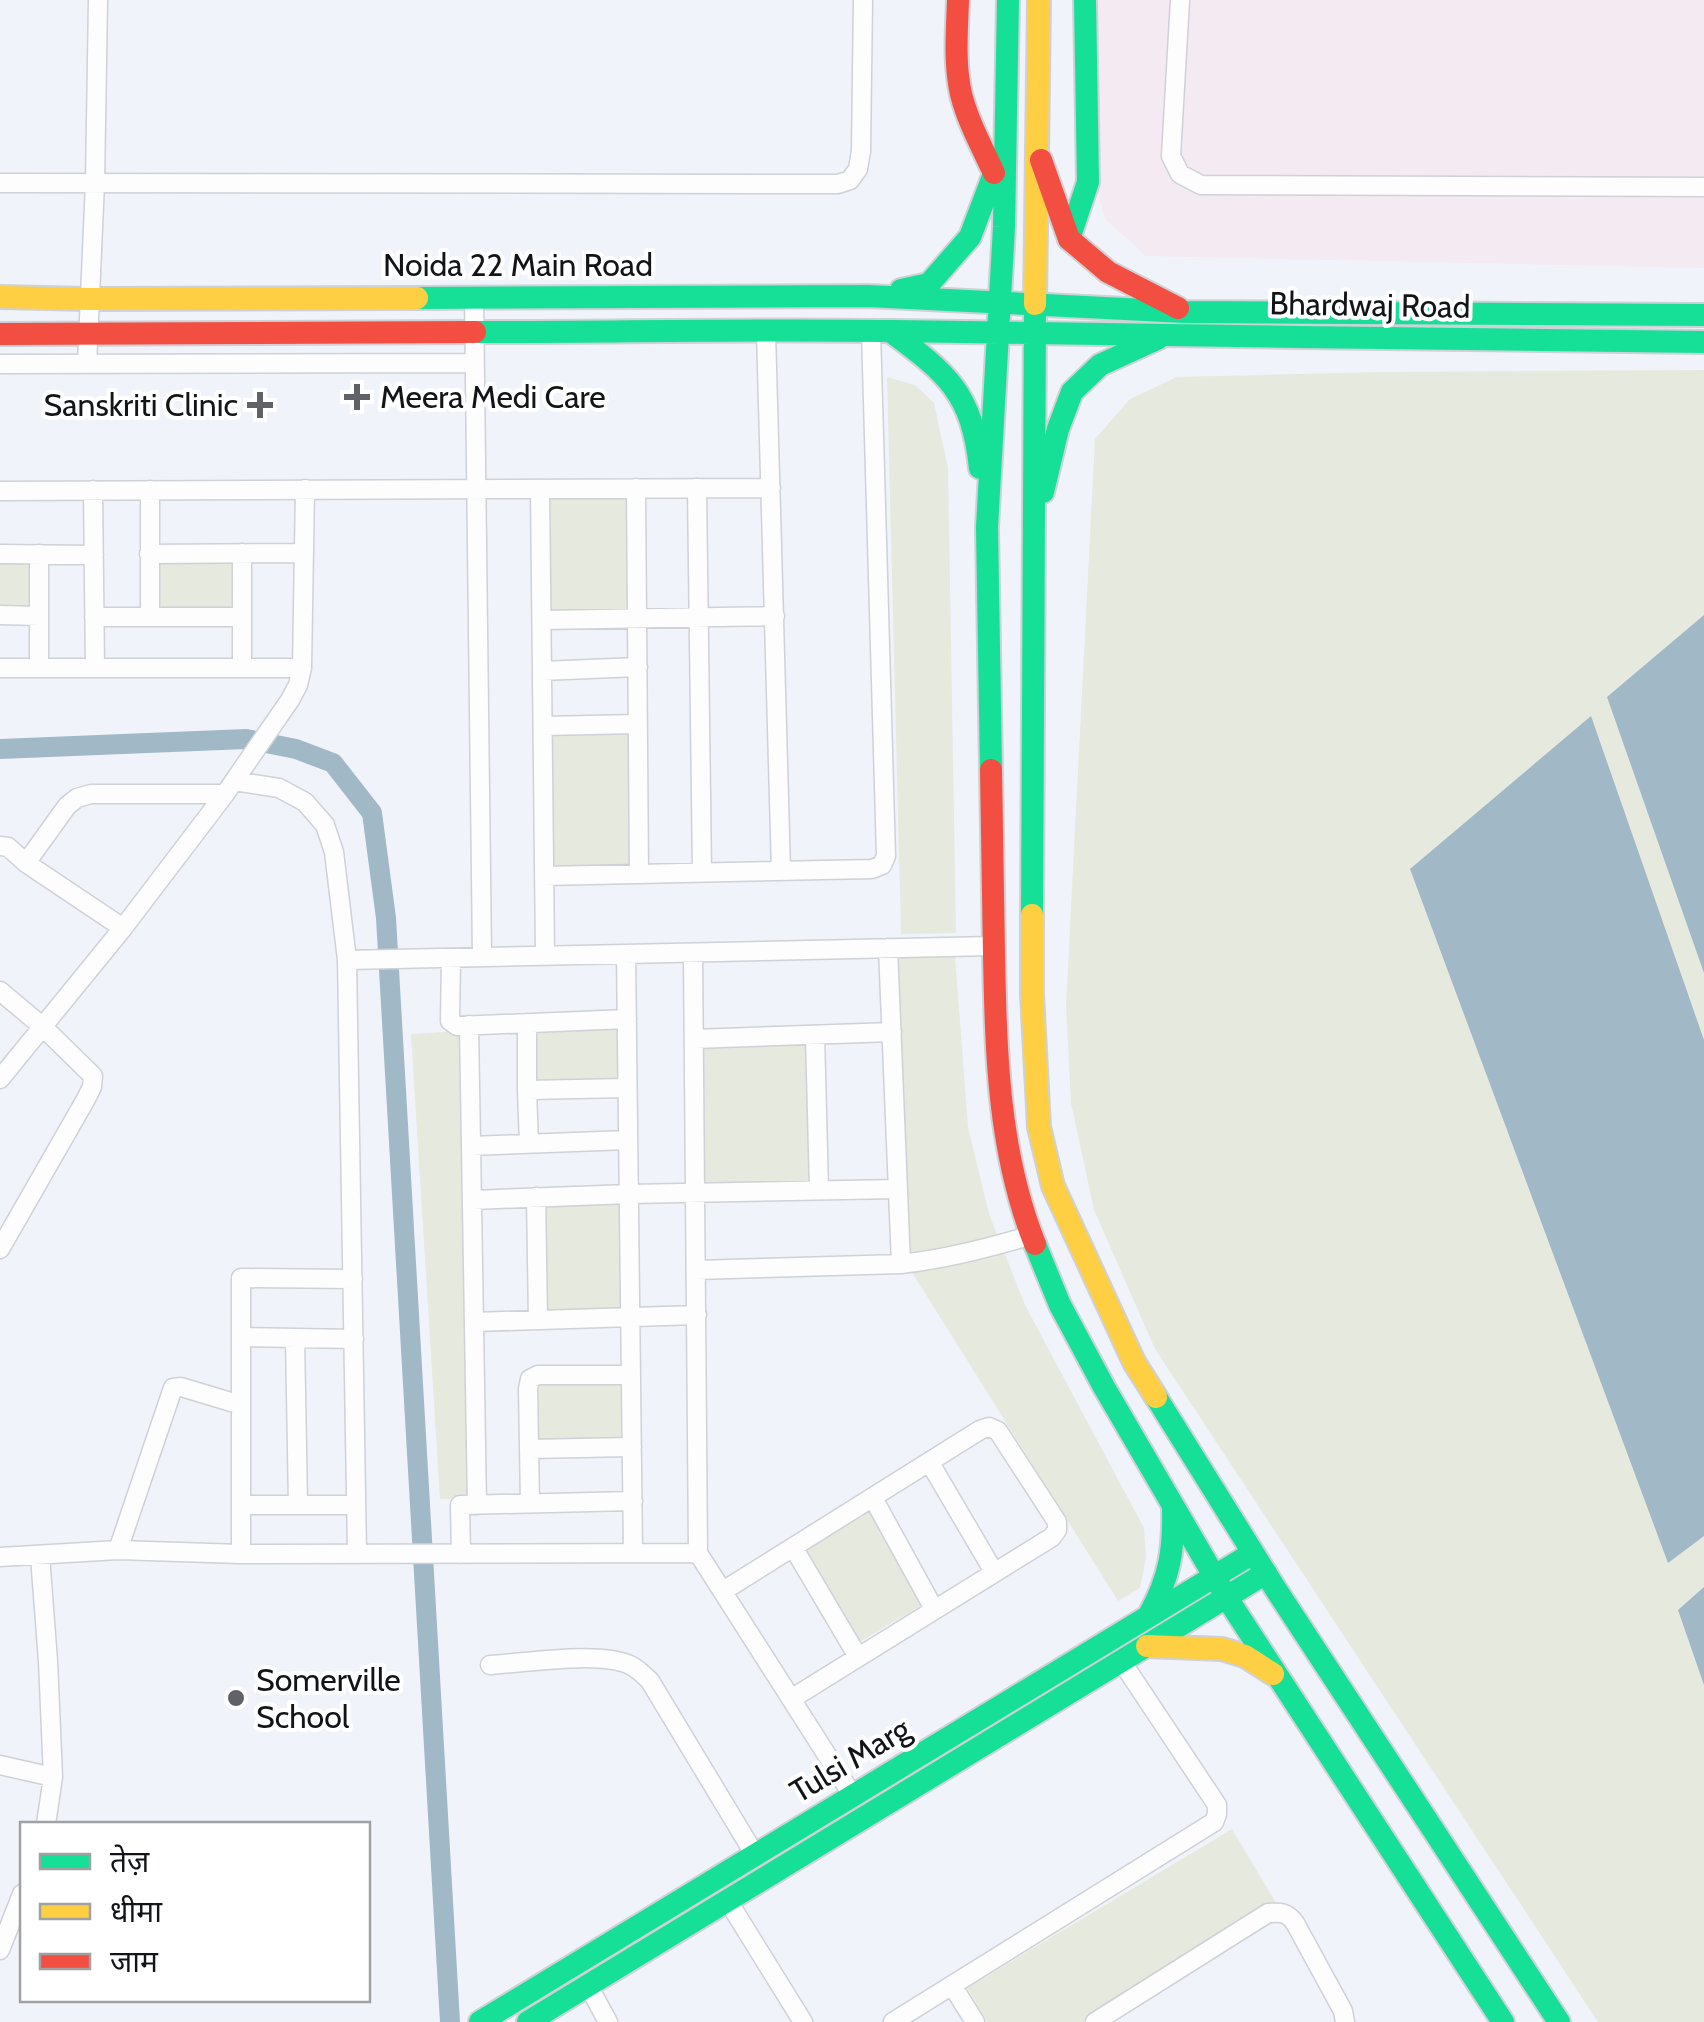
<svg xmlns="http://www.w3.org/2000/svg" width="1704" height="2022" font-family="Cabin,'Noto Sans Devanagari',sans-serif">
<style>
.industrial{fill:#f4eaf2}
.green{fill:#e6e9dd}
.water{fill:#a1b8c7}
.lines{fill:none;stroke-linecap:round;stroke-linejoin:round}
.canal{stroke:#a1b8c7;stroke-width:20}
.street-casing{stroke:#ced1d6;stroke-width:21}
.fast-casing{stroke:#ced1d6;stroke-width:26}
.slow-casing{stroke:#ced1d6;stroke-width:26}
.jam-casing{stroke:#ced1d6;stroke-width:26}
.street{stroke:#fdfdfe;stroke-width:18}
.fast{stroke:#16e098;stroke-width:22}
.slow{stroke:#ffcf43;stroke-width:22}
.jam{stroke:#f24e42;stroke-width:22}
.poi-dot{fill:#606267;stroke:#fff;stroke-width:4}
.labels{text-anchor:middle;stroke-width:8;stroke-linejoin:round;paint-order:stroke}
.street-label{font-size:32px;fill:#121418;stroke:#fff}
.poi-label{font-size:32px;fill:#121418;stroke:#fff;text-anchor:start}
</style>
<rect width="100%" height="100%" fill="#f0f4fa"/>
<path class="industrial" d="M 1093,0 L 1704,0 L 1704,268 L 1146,256 L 1105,219 L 1092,171 Z"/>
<path class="green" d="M 1704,370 L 1704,2022 L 1598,2022 L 1155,1349 L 1094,1210 L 1071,1103 L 1066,1005 L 1095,439 L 1130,399 L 1177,377 L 1381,372 Z
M 887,377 L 915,385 L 934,403 L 948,468 L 956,933 L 901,934 Z
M 631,496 L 633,610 L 548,611 L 545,497 Z
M 0,557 L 36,557 L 35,612 L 0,612 Z
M 154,557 L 238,557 L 238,613 L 154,613 Z
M 631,729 L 634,865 L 550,866 L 547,731 Z
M 955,955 L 968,1127 L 989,1214 L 1025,1305 L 1144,1528 L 1146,1558 L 1140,1588 L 1118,1601 L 908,1266 L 898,956 Z
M 623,1024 L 624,1084 L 531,1086 L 530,1026 Z
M 464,1031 L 471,1499 L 440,1499 L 411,1034 Z
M 810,1041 L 813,1183 L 702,1185 L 699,1043 Z
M 624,1198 L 627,1313 L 542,1315 L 539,1201 Z
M 627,1380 L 628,1443 L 533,1445 L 532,1381 Z
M 869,1509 L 925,1603 L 858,1643 L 802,1548 Z
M 1232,1829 L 1279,1908 L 1088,2022 L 987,2022 L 967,1988 Z"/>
<path class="water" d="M 1704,615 L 1704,973 L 1607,697 Z
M 1591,716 L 1704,1040 L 1704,1536 L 1668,1563 L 1410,869 Z
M 1704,1587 L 1704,1685 L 1678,1610 Z"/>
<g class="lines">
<path class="canal" d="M 0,749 L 246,739 L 296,749 L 333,763 L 372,813 L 386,918 L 450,2022"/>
<g class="street-casing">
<path id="street" d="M 1180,0 L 1171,156 L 1180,174 L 1201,185 L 1704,187
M 0,183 L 838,184 L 850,180 L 858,169 L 861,151 L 863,0
M 474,297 L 482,957
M 766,332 L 781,871
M 0,364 L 474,363
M 87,364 L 95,183 L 98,0
M 636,488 L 639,874
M 697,488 L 702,873
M 540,489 L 545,956
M 93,490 L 95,668
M 150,490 L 150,617
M 0,491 L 771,488
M 242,553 L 242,668
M 0,554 L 94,555
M 149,554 L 304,553
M 0,615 L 39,616
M 94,617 L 242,617
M 542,620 L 775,616
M 0,668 L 302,668
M 39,668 L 39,554
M 542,671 L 638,667
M 543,726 L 638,724
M 234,781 L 279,788 L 305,802 L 325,825 L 334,852 L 347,960 L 357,1554
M 0,846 L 8,847 L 26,863 L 123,928
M 26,863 L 67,806 L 77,798 L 91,794 L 225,794
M 544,876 L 872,869 L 882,865 L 886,856 L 871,331
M 693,953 L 698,1553 L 853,1796
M 626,954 L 633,1553
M 451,958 L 450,1021 L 457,1026 L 627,1019
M 347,960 L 993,946
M 0,991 L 43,1027 L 93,1076 L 92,1087 L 86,1099 L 0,1249
M 527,1023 L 527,1090 L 627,1088
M 469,1025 L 477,1505
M 815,1035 L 819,1190
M 694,1039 L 892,1032
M 0,1079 L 123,928 L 225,794 L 290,700 L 298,685 L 302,668 L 305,489
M 527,1090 L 529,1144
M 471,1146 L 628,1140
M 536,1197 L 538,1320
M 472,1200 L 629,1194 L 898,1189
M 901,1264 C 946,1259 989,1248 1032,1235
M 696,1270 L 901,1264 L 888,948
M 474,1322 L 697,1315
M 241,1337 L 354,1339
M 295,1338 L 298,1505
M 529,1449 L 632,1447
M 930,1463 L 994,1572
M 873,1498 L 934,1609
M 530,1503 L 528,1389 L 530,1379 L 538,1375 L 631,1375
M 241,1505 L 356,1505
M 793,1547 L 858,1657
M 118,1550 L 173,1388 L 181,1387 L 241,1405
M 241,1554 L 241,1278 L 353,1279
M 461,1554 L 460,1505 L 633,1501
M 40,1556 L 48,1661 L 53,1777 L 46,1824
M 0,1557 L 118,1550 L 241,1554 L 698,1553
M 723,1591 L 980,1430 L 989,1427 L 998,1431 L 1057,1522 L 1057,1530 L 1052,1537 L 791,1699
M 490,1665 C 525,1663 602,1650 632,1666 C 639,1670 645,1676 650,1681 L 755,1855
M 0,1765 L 53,1777
M 728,1901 L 803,2022
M 0,1950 L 22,1894
M 588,1985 L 608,2022
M 952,1985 L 975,2022
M 893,2022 L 1214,1822 L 1217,1814 L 1217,1805 L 1122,1662
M 1095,2022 L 1268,1913 C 1281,1912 1287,1912 1295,1923 L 1343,2011 L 1345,2022"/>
</g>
<g class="fast-casing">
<path id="fast" d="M 1069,239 L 1088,182 L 1085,0
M 901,290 L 929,284 L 970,237 L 999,161
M 417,298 L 868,296 L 1184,312 L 1704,315
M 890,331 C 948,374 972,393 980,468
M 475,332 C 614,332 753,329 892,331 C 1163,336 1433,338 1704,342
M 1043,492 L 1058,429 L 1072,392 L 1100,365 L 1159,338
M 991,770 L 987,527 L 1004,227 L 1008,0
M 1032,915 L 1035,304
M 1035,1244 L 1060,1305 L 1104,1387 L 1227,1598 L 1503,2022
M 1156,1397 L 1275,1588 L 1559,2022
M 1149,1615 C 1170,1577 1174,1550 1173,1507
M 480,2022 L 1253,1553
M 528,2022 L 1266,1573"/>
</g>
<g class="slow-casing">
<path id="slow" d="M 0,297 L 89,299 L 417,298
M 1035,304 L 1039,0
M 1032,915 L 1032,994 L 1039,1127 L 1053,1186 L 1134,1362 L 1156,1397
M 1147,1646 L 1222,1649 L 1245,1656 L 1273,1674"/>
</g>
<g class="jam-casing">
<path id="jam" d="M 958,0 C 957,31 954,63 961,94 C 968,122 982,147 994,173
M 1041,160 L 1069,239 L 1108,272 L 1178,308
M 0,334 L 475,332
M 991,770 C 992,831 993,893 994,955 C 996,1053 998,1151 1035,1244"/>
</g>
<use href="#street" class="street"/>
<use href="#fast" class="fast"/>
<use href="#slow" class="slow"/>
<use href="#jam" class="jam"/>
</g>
<g class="poi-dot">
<path d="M352 382h10v10h10v10h-10v10h-10v-10h-10v-10h10z"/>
<path d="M255 390h10v10h10v10h-10v10h-10v-10h-10v-10h10z"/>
<circle cx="236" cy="1698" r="10"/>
</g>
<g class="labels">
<g class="street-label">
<text x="518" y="276">Noida 22 Main Road</text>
<text transform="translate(1370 305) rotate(1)" y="11">Bhardwaj Road</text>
<text transform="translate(850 1760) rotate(-31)" y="11">Tulsi Marg</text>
</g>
<g class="poi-label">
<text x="380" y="408">Meera Medi Care</text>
<text x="238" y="416" text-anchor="end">Sanskriti Clinic</text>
<text x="256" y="1691">Somerville<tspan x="256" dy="37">School</tspan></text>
</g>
</g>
<rect x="20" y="1822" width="350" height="180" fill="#ffffff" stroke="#a0a1a3" stroke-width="2.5"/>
<rect x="40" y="1854" width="50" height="15" fill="#16e098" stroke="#a0a1a3" stroke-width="2.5"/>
<text x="110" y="1872" font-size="30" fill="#121418">तेज़</text>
<rect x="40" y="1904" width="50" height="15" fill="#ffcf43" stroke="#a0a1a3" stroke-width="2.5"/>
<text x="110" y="1922" font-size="30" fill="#121418">धीमा</text>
<rect x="40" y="1954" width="50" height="15" fill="#f24e42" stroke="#a0a1a3" stroke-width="2.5"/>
<text x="110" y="1972" font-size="30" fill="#121418">जाम</text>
</svg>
